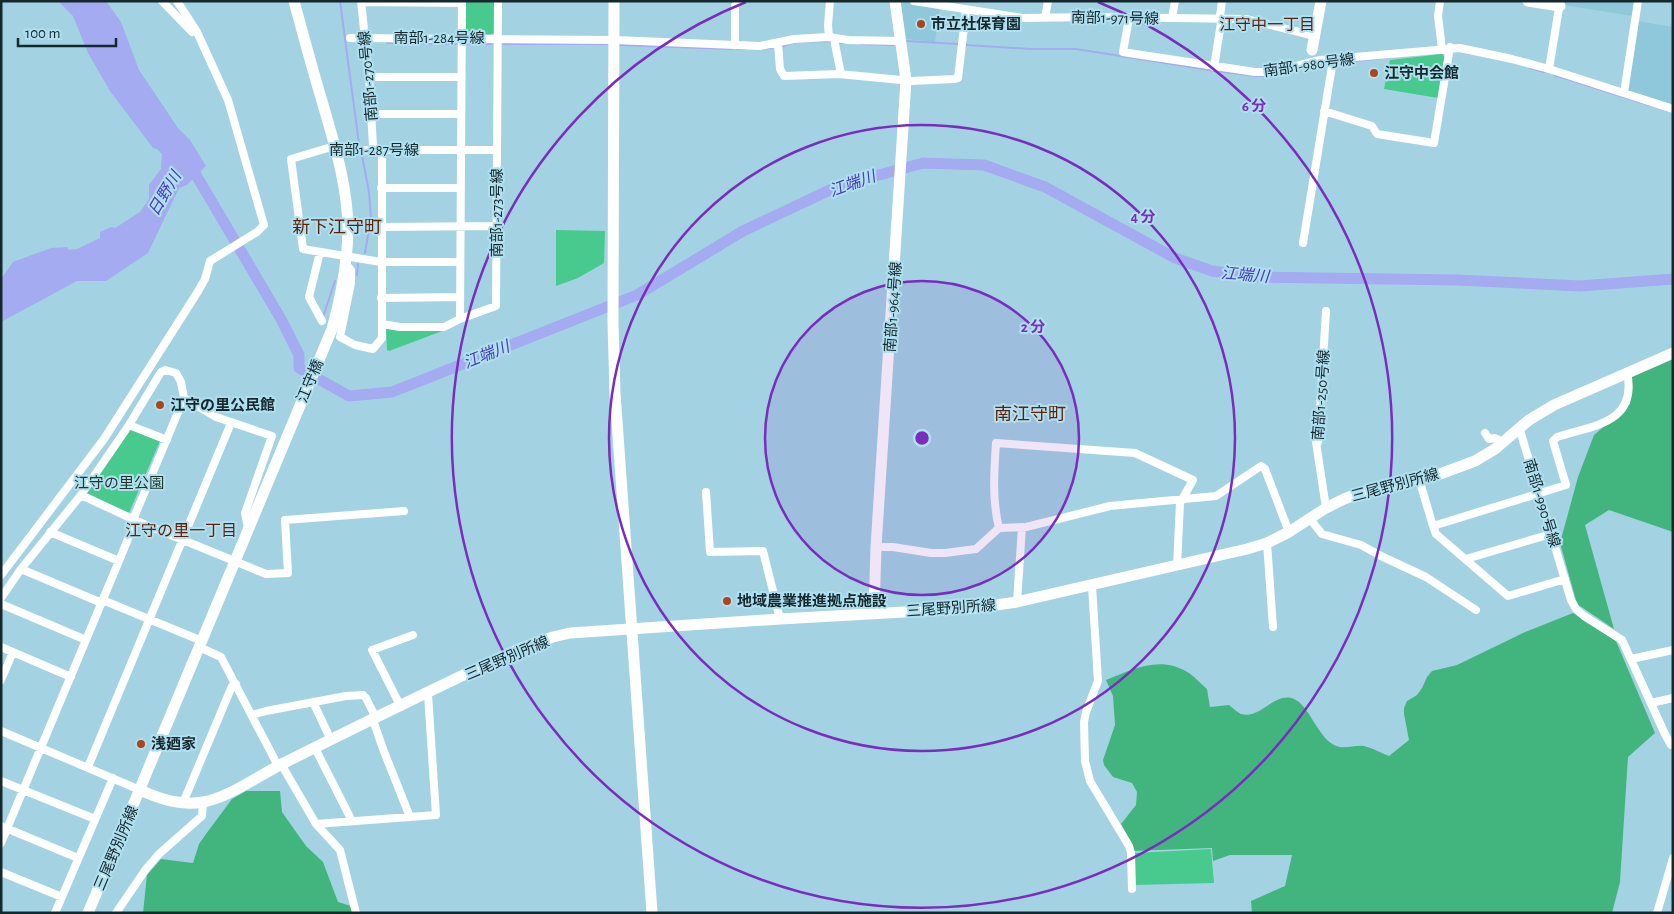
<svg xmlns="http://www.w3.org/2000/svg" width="1674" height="914" font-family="'Alegreya Sans','Noto Sans JP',sans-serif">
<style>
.built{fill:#8fc8da}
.green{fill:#48ca8e}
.forest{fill:#42b57f}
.water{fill:#a4abf0}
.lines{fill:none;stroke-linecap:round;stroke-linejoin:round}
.stream{stroke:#a4abf0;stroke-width:2}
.river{stroke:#a4abf0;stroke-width:11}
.street{stroke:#fff;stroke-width:8}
.secondary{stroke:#fff;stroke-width:11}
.ring{fill:none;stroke:#7b2cbf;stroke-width:2.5}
.poi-dot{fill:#ab451e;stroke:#b0e0ef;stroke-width:2}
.labels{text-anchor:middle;stroke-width:4;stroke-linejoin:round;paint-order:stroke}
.street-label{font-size:15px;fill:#15282e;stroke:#b0e0ef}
.poi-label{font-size:15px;font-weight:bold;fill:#15282e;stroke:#b0e0ef;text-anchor:start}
.park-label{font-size:15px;fill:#1e3629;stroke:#b0e0ef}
.neighbourhood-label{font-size:16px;fill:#601f06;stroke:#b0e0ef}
.water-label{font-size:16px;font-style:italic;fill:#4639bb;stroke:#b0e0ef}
.quarter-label{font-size:18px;fill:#601f06;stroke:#b0e0ef}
.centre{fill:#7b2cbf;stroke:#b0e0ef;stroke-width:2.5}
.ring-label{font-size:15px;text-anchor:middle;font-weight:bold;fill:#7b2cbf;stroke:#b0e0ef;stroke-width:4;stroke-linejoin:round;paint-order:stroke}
</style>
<rect width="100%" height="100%" fill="#a3d3e2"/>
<path class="built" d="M 1564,1 L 1635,1 L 1633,16 L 1563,5 Z
M 904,2 L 940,8 L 935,42 L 906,39 L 901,4 Z
M 1637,21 L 1673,27 L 1673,105 L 1628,91 L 1627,88 Z"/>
<path class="green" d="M 465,1 L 495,1 L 495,32 L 492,34 L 469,35 L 466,31 Z
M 1442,54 L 1445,57 L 1438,98 L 1384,89 L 1390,60 Z
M 556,230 L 605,231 L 604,263 L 578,278 L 556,286 Z
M 386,327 L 445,330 L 389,351 L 387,350 Z
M 129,429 L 160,441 L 129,513 L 87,495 L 86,492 Z
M 1211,849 L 1214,883 L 1135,885 L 1134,853 Z"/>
<path class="forest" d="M 1673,359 L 1673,532 L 1609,510 L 1585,525 L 1614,629 L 1577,604 L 1560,543 L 1578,477 L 1594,435 L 1630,404 L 1632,386 L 1630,378 Z
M 1573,613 L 1616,641 L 1655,733 L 1628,757 L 1620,882 L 1612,913 L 1252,913 L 1251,901 L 1285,886 L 1292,855 L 1230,855 L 1213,861 L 1212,848 L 1133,851 L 1131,842 L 1121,824 L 1136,805 L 1137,792 L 1132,783 L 1113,777 L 1104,765 L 1103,760 L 1115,725 L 1113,696 L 1106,680 C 1134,669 1160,655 1189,673 C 1195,677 1201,684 1207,689 L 1210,707 L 1229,705 C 1233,708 1237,712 1241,714 C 1261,720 1274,691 1294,699 C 1309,705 1317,736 1334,745 C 1343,750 1354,745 1364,746 C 1373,748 1381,753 1389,756 L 1409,740 L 1404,714 L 1404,708 L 1407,701 L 1417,695 L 1422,688 L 1427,677 L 1432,671 L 1457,665 L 1523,633 Z
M 246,791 L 280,791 L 282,812 L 306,846 L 323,862 L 338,902 L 351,906 L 353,913 L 143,913 L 147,875 L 161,859 L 193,863 L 199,844 L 206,834 L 232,799 Z"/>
<path class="water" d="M 58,1 L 106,1 L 121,22 L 139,70 L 178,128 L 190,140 L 206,166 L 187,185 L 179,188 L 148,253 L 106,281 L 77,281 L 1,322 L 1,279 L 13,262 L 51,248 L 67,247 L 69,250 L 77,249 L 100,238 L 100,232 L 111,227 L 115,228 L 140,212 L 149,199 L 149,185 L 161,169 L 162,154 L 157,149 L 153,148 L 110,91 L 88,53 L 73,16 Z"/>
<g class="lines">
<path class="stream" d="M 340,1 L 359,144
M 906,41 L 958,44
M 387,43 L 456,44
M 839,43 L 846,43
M 467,44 L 492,44
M 501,44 L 607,44
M 861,44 L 893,45
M 619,45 L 732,49
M 966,45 L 1031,49 L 1076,49 L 1216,71 L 1256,76 L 1275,75
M 782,47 C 793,39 815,42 829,41 L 832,43
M 737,49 L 745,49
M 762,49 L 775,47
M 1337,63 L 1393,57
M 1316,65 L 1326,64
M 1530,68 L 1544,72
M 1554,75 L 1649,105
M 362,155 L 369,192 L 371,218 L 365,253
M 357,275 L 358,264
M 323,317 L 335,281"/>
<path class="river" d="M 189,163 L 281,319 L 299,355 L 299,368 L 349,396 L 392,392 L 637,295 L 743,231 L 853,179 L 879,175 L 923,163 L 984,165 L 1045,187 L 1175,258 L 1212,271 L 1259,277 L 1457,280 L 1580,286 L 1673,279"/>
<path class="street" d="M 162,1 L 192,32
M 738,1 L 735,6 L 735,45 L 760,46 L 794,39 L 829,37 L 848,40 L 900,41
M 914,1 L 1022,18 L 1091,17 L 1246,19 L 1315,36
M 1440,1 L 1438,16 L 1442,49
M 361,2 L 462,3
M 1045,18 L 1048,1
M 1129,18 L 1123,52 L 1135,54 L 1255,72 L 1273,72 L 1320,60 L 1460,48 L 1512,59 L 1549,69 L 1673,109
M 1172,18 L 1175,1
M 829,37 L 828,25 L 830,1
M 350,38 L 615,40 L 735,45
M 834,39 L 841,74
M 778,43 L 780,69 L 784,76 L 839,74 L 911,81 L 954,79 L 958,78 L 966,10
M 1214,67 L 1221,23 L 1220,16 L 1222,1
M 1549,69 L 1560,2
M 369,77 L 461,77
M 1624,93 L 1638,1
M 1324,111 L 1372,126 L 1377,134 L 1434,143 L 1450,47
M 372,114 L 461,114
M 381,188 L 460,188
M 382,227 L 497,226
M 1303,243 L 1333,60
M 320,252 L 309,297 L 322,321
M 460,262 L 381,262 L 303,249 L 291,159 L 328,148 L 343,151 L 373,150 L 497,150
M 346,264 L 351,270 L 351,283 L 340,337 L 355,345 L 373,349 L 382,338 L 382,153 L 373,146 L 369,77 L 361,1
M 381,298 L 460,297
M 460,319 L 462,1
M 382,324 L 400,327 L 444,327 L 460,319 L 496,306 L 498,1
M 184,398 L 216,417 L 272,436 L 245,513 L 248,528
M 129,425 L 167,440
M 1519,427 L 1571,600 L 1576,609 L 1584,616 L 1622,640 L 1664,732 L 1671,745 L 1673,745
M 1485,433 L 1489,439 L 1495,438 L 1503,442
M 1419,479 L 1433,526
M 706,492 L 710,552 L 763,551 L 780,619
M 81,495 L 139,522 L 266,574 L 288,573 L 285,520 L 404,511
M 1326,508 L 1316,442 L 1318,442 L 1326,311
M 1310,519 L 1322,534 L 1361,545 L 1383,557 L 1426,577 L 1476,610
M 999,528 C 992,500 994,472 996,443 L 1135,453 L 1193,480 L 1180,503 L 1177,566
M 50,532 L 119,561
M 1267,543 L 1273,627
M 876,547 L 893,547 L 931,553 L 945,553 L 976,549 L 999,528 L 1026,527 L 1110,506 L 1216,496 L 1261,466 L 1265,469 L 1289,532
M 1466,559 L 1551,534
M 21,569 L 97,601 L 105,601 L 202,641
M 1,575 L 104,439 L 197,293 L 205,279 L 210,261 L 257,232 L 264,225 L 228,100 L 197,32 L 177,1
M 1565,579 L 1508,596 L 1436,534 L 1433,526 L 1566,485 L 1553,441 L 1557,437 C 1594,425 1638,423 1627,372
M 1092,586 L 1098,681 L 1086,712 L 1084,722 L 1085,761 L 1090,781 L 1129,846 L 1131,853 L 1132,889
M 1,598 L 21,569 L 81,495 L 129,425 L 161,372 L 165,370 L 176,373 L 181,382 L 184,398 L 135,515 L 134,524 L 119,561 L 1,843
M 1017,602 L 1022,527
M 1,604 L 86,640
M 1,647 L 71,677
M 199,647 L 221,657 L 276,762 L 284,769 L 316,824 L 436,815 L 428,694
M 1631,659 L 1673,650
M 1,680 L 13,652
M 313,702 L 331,740
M 1651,703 L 1673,698
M 401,707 L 372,650 L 413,635
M 252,715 L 266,711 L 346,696 L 363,695 L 366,698 L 376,718
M 373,720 L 383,749 L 410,817
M 1,731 L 140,790
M 315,748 L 352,821
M 88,767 L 231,423
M 1,781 L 95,819
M 183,803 L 232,686 L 236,684
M 316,824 L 340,850 L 356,913
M 1,826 L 78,858
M 1,872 L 62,897
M 55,913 L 113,778
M 116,913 L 146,869 L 159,854 L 202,816 L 203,802
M 1657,913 L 1673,858"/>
<path class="secondary" d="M 614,1 L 613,323 L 615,393 L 652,913
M 1528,1 L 1560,6
M 1312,50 L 1321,1
M 874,613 L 876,547 L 906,80 L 895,1
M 140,790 C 160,799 180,806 203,802 C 228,798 258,776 282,764 C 360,725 439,686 519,649 L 553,637 L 570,633 L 780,619 L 975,608 L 1017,602 L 1247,549 L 1267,543 L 1289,532 L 1326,508 L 1344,499 L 1360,493 L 1440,474 L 1475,461 L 1495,449 L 1529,420 L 1554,405 L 1673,353
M 88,913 L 332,329 C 341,297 347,265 348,231 C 348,186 334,143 322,101 C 312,68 303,34 294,1"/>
</g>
<circle cx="922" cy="438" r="157" fill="#7b2cbf" fill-opacity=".12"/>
<g class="ring">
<circle cx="922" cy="438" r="157"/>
<circle cx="922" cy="438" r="313"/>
<path d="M1098 2A470 470 0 1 1 746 2"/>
</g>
<g class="poi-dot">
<circle cx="921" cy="24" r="5"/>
<circle cx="1374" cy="73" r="5"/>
<circle cx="160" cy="405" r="5"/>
<circle cx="727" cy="601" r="5"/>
<circle cx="141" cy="744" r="5"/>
</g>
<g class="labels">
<g class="street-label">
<text transform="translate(1115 18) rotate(1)" y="5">南部1-971号線</text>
<text x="439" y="43">南部1-284号線</text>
<text transform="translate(1309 65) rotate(-8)" y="5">南部1-980号線</text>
<text transform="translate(368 76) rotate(-95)" y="5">南部1-270号線</text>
<text x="374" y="155">南部1-287号線</text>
<text transform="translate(497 213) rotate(-90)" y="5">南部1-273号線</text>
<text transform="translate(893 307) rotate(-86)" y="5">南部1-964号線</text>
<text transform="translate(310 381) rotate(-67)" y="5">江守橋</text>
<text transform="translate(1321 395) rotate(-86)" y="5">南部1-250号線</text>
<text transform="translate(1395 485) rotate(-15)" y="5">三尾野別所線</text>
<text transform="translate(1542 503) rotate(73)" y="5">南部1-990号線</text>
<text transform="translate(951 608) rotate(-4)" y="5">三尾野別所線</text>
<text transform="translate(507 658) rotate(-23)" y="5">三尾野別所線</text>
<text transform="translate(116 848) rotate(-67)" y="5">三尾野別所線</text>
</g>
<g class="poi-label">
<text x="931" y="29">市立社保育園</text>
<text x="1384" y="78">江守中会館</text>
<text x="170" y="410">江守の里公民館</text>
<text x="737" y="606">地域農業推進拠点施設</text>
<text x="151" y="749">浅廼家</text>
</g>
<g class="park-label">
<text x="119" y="488">江守の里公園</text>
</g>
<g class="neighbourhood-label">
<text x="1267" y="30">江守中一丁目</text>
<text x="181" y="536">江守の里一丁目</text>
</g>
<g class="water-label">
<text transform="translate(852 183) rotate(-20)" y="6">江端川</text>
<text transform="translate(164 193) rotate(-59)" y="6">日野川</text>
<text transform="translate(1245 274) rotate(5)" y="6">江端川</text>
<text transform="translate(486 354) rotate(-22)" y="6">江端川</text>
</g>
<g class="quarter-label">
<text x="337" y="233">新下江守町</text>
<text x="1030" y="420">南江守町</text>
</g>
</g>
<circle cx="922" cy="438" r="8" class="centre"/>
<g class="ring-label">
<text x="1254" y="111">6 分</text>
<text x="1143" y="222">4 分</text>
<text x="1033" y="332">2 分</text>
</g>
<rect width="1674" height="914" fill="none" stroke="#15282e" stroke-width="5"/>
<path d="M18 38v8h98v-8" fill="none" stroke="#15282e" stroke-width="2.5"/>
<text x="25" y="38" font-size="15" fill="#15282e" stroke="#b0e0ef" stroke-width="4" paint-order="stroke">100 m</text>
</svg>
